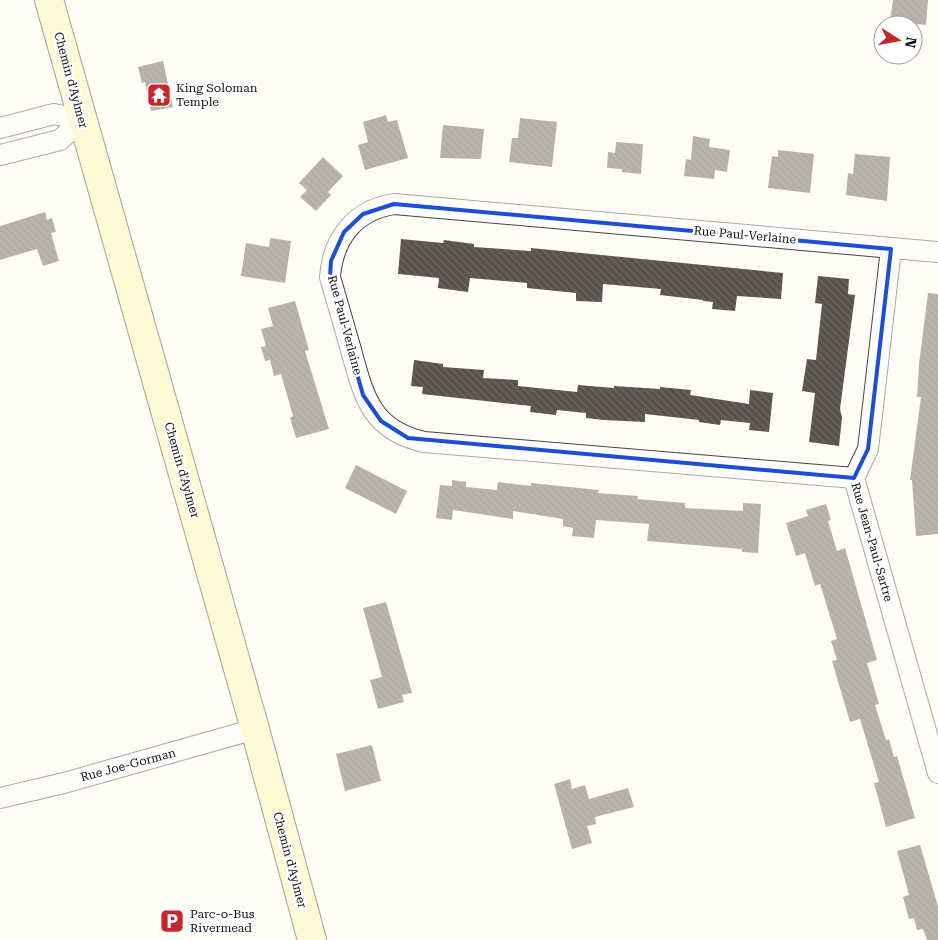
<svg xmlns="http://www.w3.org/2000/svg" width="938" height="940" font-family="'Roboto Serif',serif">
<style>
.building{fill:url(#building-back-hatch)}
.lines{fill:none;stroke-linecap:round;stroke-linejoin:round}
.street-casing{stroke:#444;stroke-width:22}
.secondary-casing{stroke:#333;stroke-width:30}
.street{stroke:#fff;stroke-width:20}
.secondary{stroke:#fff6b0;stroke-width:28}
.marked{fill:none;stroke:#1d4ed8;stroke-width:4;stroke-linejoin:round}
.labels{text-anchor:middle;stroke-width:5;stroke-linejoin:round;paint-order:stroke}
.street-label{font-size:12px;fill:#111;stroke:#fff}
.poi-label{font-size:12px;fill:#111;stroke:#fff;text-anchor:start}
</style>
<defs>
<pattern id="building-back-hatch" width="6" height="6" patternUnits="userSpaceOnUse" patternTransform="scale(1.25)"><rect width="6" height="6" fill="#5a524d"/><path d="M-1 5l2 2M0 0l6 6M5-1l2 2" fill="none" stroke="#6d6662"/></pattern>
</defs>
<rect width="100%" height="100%" fill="#fffdf5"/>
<path class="building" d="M 893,0 L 928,0 L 926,25 L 890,21 Z
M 163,61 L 173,107 L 151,111 L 145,82 L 142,83 L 138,67 Z
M 386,115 L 388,122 L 397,120 L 408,158 L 365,170 L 358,145 L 368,142 L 363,122 Z
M 520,118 L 557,122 L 552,167 L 509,162 L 512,138 L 518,138 Z
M 443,125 L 484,129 L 481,159 L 440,158 Z
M 693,136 L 710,139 L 709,147 L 730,150 L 727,172 L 715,170 L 714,179 L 684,176 L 686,159 L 691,160 Z
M 616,142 L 643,144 L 641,174 L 622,172 L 622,169 L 607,168 L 608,152 L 615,153 Z
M 778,150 L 814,154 L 810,193 L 768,188 L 772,156 L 778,157 Z
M 855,154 L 890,157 L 887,201 L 846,195 L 848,173 L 853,174 Z
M 323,157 L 343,176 L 328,192 L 331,195 L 316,211 L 300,197 L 307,190 L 299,183 Z
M 45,212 L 47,220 L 52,218 L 56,232 L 51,233 L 59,261 L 43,266 L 37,249 L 0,260 L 0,226 Z
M 270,238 L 291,241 L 285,283 L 241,276 L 246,243 L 269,247 Z
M 401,239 L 443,243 L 444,240 L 474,244 L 474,247 L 531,251 L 531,248 L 783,273 L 781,299 L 737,296 L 735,311 L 712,309 L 713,302 L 703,301 L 703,300 L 660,295 L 661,289 L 603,284 L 602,302 L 576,301 L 576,293 L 527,288 L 527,283 L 470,278 L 468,292 L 438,288 L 439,278 L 398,274 Z
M 818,276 L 849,279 L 848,294 L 855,295 L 840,409 L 842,418 L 839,446 L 809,442 L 815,393 L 802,391 L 807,359 L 816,360 L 822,304 L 815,303 Z
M 928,293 L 938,294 L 938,534 L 916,536 L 912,480 L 910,480 L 921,397 L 917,397 L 919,364 Z
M 295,301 L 309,350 L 305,351 L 329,429 L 296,438 L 290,418 L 293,416 L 281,374 L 274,376 L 270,360 L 265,361 L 261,347 L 266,346 L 261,329 L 273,326 L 268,308 Z
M 414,360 L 443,364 L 443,367 L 484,370 L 483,378 L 518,380 L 518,386 L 577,392 L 578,385 L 614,388 L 614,386 L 660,389 L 660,387 L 691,390 L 690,395 L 749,404 L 750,390 L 773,393 L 769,432 L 749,430 L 750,423 L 721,420 L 720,425 L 699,422 L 699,420 L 645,414 L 645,422 L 604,420 L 586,418 L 586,413 L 557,410 L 556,415 L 530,412 L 531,406 L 422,394 L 423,387 L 411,386 Z
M 356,465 L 407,491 L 396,514 L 345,488 Z
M 452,480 L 466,482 L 466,487 L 497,490 L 498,482 L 531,486 L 531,483 L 599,490 L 598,493 L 638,496 L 637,499 L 685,503 L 685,508 L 743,511 L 743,503 L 761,504 L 758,553 L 742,552 L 742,549 L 647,541 L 649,524 L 596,520 L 594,538 L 572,536 L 573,528 L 563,526 L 563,519 L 513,511 L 513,519 L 453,510 L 452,520 L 436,518 L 440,485 L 452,486 Z
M 826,504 L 831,520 L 828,521 L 837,551 L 845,548 L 877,660 L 867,663 L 879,704 L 875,705 L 886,740 L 889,739 L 894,757 L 897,756 L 915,818 L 886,827 L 874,783 L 879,782 L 860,719 L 850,722 L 832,661 L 837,660 L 831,641 L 837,639 L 820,584 L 815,586 L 805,553 L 796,556 L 786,523 L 808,516 L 806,510 Z
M 386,602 L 412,693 L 402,695 L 404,702 L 378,709 L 370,680 L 382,677 L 363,608 Z
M 372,745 L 381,781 L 345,791 L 336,754 Z
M 570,779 L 572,789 L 585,785 L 589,799 L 628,788 L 634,807 L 595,817 L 596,824 L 587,826 L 592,843 L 572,849 L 554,784 Z
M 920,845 L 938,906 L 938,940 L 927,940 L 923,929 L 917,930 L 914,918 L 909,919 L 903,897 L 909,895 L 897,851 Z"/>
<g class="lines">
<g class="street-casing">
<path id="street" d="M 0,128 L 54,114 L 82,120
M 0,155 L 60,140 L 82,120
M 891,249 L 868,449 L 854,478 L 938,773
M 854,478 L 424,442 C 371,430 364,397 351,350 C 344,326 337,301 330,277 C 333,238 355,210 394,204 L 938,252
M 0,798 L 64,783 L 255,729"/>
</g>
<g class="secondary-casing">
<path id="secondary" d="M 49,0 L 255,729 L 312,940"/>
</g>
<use href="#street" class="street"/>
<use href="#secondary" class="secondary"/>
</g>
<path d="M0 0H938V940H0ZM 394,204 L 891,249 L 868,449 L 854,478 L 408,438 L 381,421 L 363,395 L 330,277 L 331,261 L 344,232 L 363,214 Z" fill="#fffdf5" fill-opacity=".55" fill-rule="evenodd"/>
<path class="marked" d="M 394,204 L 891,249 L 868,449 L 854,478 L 408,438 L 381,421 L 363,395 L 330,277 L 331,261 L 344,232 L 363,214 Z"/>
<defs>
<g id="temple-square" transform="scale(1.25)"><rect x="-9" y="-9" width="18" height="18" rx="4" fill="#c4262e" stroke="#fff"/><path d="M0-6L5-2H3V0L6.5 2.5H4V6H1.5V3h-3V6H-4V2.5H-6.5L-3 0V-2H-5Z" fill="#fff"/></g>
<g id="parking-square" transform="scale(1.25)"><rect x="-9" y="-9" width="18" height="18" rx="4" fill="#c4262e" stroke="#fff"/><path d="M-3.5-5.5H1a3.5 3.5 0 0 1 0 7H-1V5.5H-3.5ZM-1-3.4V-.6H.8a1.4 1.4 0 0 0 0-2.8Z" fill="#fff"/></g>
</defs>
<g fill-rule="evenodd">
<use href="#temple-square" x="159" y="95"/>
<use href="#parking-square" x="172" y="921"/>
</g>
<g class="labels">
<g class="street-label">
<text transform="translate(71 80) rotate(75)" y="4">Chemin d'Aylmer</text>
<text transform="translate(745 235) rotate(5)" y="4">Rue Paul-Verlaine</text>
<text transform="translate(345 325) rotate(75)" y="4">Rue Paul-Verlaine</text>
<text transform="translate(182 470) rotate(74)" y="4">Chemin d'Aylmer</text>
<text transform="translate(872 542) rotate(74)" y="4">Rue Jean-Paul-Sartre</text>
<text transform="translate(128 765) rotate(-15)" y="4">Rue Joe-Gorman</text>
<text transform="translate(290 860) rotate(75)" y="4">Chemin d'Aylmer</text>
</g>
<g class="poi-label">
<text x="176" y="92">King Soloman<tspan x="176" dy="14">Temple</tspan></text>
<text x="190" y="918">Parc-o-Bus<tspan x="190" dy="14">Rivermead</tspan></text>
</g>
</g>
<g transform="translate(898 40) rotate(101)"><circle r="24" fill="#ffffff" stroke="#a0a0a0"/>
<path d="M0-4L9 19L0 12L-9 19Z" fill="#c4262e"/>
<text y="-8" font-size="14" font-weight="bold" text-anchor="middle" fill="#111111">N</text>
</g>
</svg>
